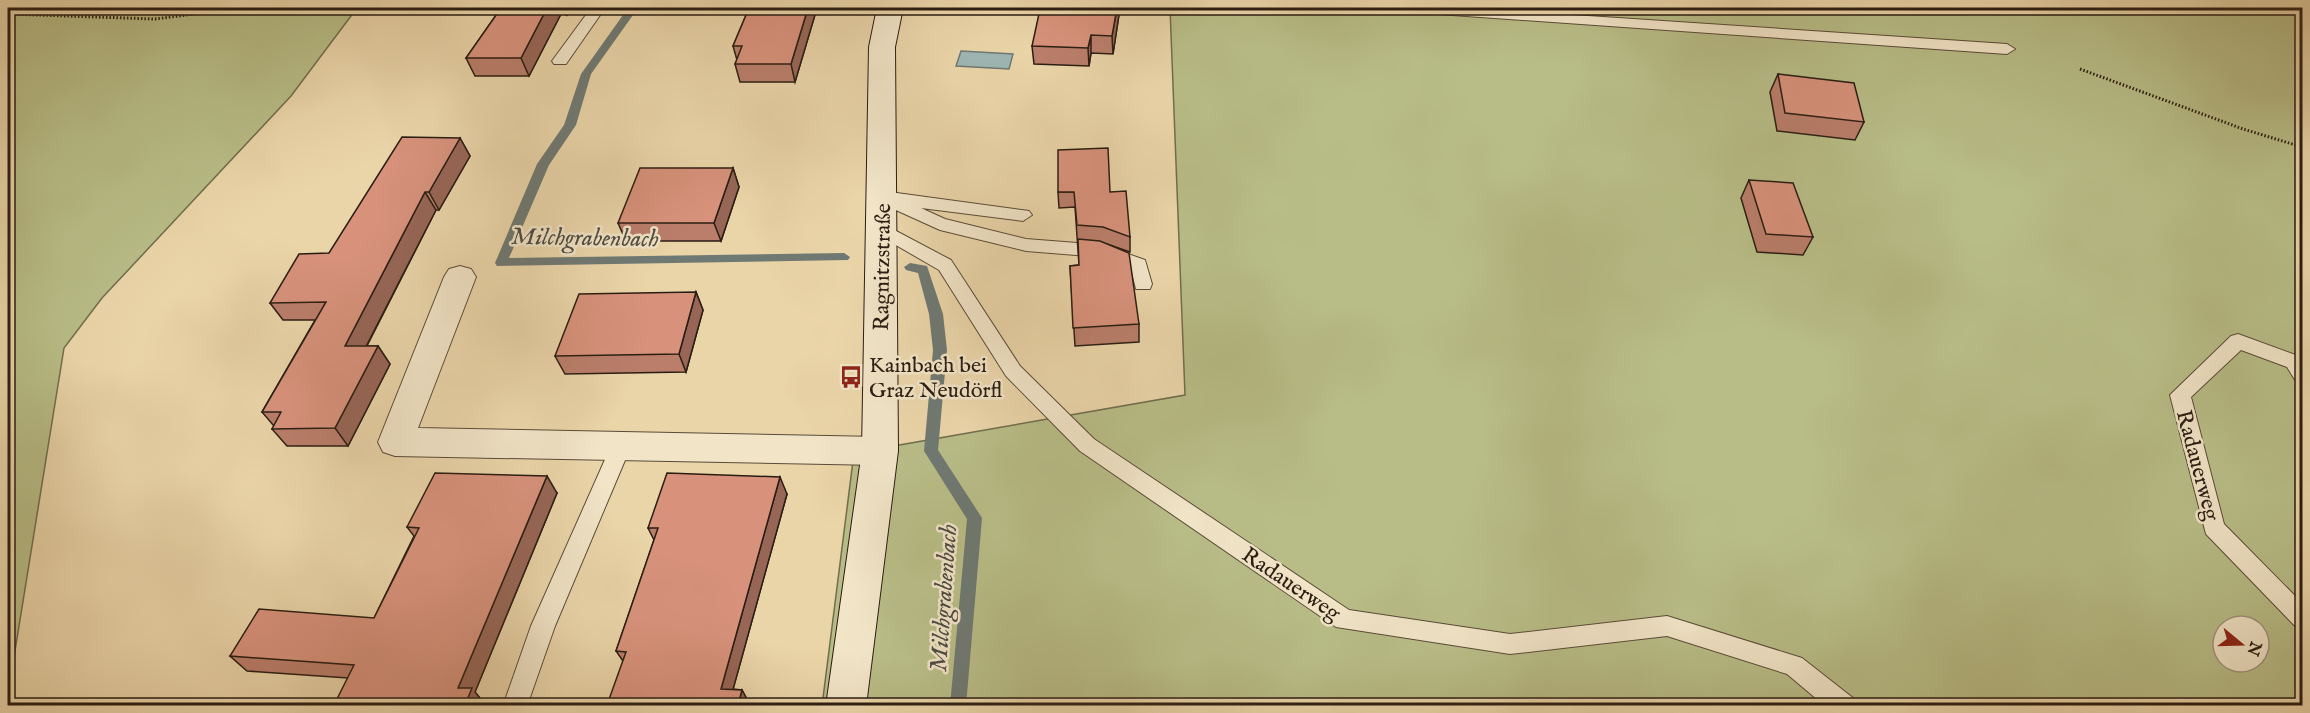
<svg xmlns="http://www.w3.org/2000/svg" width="2310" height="713" font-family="'IM FELL English',serif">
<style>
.green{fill:#b8bd87;stroke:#716d4d;stroke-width:1.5;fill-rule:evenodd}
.water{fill:#9db6b3;stroke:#6f7973;stroke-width:1.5}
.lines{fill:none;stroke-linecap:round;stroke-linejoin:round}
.stream{fill:#6f7973;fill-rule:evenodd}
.lane-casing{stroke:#5a4b38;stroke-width:2}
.street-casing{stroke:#5a4b38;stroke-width:2}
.secondary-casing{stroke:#2a1d13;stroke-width:2}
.path{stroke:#2a1d13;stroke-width:3;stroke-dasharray:1.5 2;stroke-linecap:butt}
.lane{fill:#f1e4c7;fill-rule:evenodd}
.street{fill:#f1e4c7;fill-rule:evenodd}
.secondary{fill:#f1e4c7;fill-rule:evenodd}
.wall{fill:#ba7e6b;stroke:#2a1d13;stroke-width:1.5}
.shaded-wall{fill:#976657;stroke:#2a1d13;stroke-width:1.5}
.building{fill:#d8927c;stroke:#2a1d13;stroke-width:1.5}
.labels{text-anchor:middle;stroke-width:5;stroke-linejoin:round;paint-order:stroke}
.street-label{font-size:22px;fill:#2a1d13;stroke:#f1e4c7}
.poi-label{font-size:22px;fill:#2a1d13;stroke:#f1e4c7;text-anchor:start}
.water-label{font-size:24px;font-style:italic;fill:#4c4b43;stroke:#f1e4c7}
</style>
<rect width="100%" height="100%" fill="#ead5a9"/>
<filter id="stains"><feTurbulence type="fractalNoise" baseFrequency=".00333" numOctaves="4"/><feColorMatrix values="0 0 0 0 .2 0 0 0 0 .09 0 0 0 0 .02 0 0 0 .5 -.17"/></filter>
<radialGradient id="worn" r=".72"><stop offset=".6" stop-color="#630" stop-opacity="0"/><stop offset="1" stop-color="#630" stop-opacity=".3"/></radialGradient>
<path class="green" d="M 8,8 L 357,8 L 291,96 L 102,298 L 64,348 L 8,694 Z
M 1170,8 L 2302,8 L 2302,705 L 822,706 L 854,453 L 1185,395 ZM 2223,626 L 2259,626 L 2259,662 L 2223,662 Z"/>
<path class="water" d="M 961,51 L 1013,54 L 1009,69 L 956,66 Z"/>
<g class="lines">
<path class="stream" d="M 628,8 L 638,8 L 591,74 L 576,125 L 549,165 L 509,258 L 844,253 L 850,257 L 848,260 L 497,266 L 495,263 L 537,164 L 564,125 L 581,74 Z
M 910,263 L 927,266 L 943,314 L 947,350 L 938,450 L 982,518 L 966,706 L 950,706 L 967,519 L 924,451 L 933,350 L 929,314 L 918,273 L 906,270 L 904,267 Z"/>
<g class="lane-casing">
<path id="lane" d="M 591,8 L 605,8 L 566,64 L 554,64 L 552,61 Z
M 1403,8 L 1468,8 L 2007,44 L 2015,49 L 2007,54 L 1410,12 Z
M 882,191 L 1029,211 L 1032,215 L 1023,221 L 921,208 L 945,219 L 1026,239 L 1103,245 L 1145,260 L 1152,284 L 1150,289 L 1136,289 L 1131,269 L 1101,257 L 1026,251 L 940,230 L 876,201 L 873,197 Z
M 881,223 L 951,260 L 1020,366 L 1094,439 L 1349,610 L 1510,634 L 1667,616 L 1802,658 L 1853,698 L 1856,706 L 1825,706 L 1787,674 L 1667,636 L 1510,654 L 1336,627 L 1080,451 L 1006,376 L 939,270 L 875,233 L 872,229 L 875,225 Z
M 2238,334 L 2301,357 L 2302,382 L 2295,380 L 2287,367 L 2241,350 L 2191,397 L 2224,524 L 2302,603 L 2302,628 L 2294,625 L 2206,534 L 2170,395 L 2231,336 Z
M 621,438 L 628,440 L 631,446 L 555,626 L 527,706 L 503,706 L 531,626 L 611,446 L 614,440 Z"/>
</g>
<g class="street-casing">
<path id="street" d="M 460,266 L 471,269 L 476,277 L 418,428 L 880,437 L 892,441 L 898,451 L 892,461 L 880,465 L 395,456 L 383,452 L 378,442 L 444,277 L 449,269 Z"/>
</g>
<g class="secondary-casing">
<path id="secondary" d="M 877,8 L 903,8 L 895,47 L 898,451 L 866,706 L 826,706 L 862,451 L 869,47 Z"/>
</g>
<path class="path" d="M 8,14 L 155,19 L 242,8
M 2299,59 L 2302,61
M 2080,69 L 2243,129 L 2302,147"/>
<use href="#lane" class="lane"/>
<use href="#street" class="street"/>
<use href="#secondary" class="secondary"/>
</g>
<path class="wall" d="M 501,8 L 571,8 L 567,15 L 561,14 L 529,76 L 475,76 L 466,58 Z
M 749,8 L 817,8 L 795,82 L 740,82 L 735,64 L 737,60 L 733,46 Z
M 1066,8 L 1120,8 L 1113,54 L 1091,53 L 1089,66 L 1034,64 L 1032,46 L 1065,10 Z
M 1778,74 L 1864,122 L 1855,140 L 1777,131 L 1770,92 Z
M 460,138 L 470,156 L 439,210 L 436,210 L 367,346 L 378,346 L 390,364 L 348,446 L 287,446 L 272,429 L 274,426 L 262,412 L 315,320 L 283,320 L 270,303 L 329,253 Z
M 733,168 L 739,187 L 721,241 L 626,241 L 618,223 Z
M 1749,180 L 1813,237 L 1803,255 L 1757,252 L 1741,198 Z
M 1058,192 L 1110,192 L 1130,237 L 1130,252 L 1107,244 L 1139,324 L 1139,342 L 1075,346 L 1070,266 L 1079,265 L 1075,207 L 1059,208 Z
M 696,292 L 703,310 L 686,372 L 565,374 L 555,356 Z
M 557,493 L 475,692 L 484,703 L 348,678 L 247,671 L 230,656 L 374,618 L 414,536 L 407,527 Z
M 787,494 L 733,689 L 742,690 L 750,705 L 623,661 L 616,651 L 654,540 L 648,528 Z"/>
<path class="shaded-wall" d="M 547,8 L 558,8 L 561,14 L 529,76 L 521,58 Z
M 564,8 L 571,8 L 567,15 Z
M 808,8 L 817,8 L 795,82 L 791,64 Z
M 1117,8 L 1120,8 L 1113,54 L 1112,36 Z
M 1091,35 L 1091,53 L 1089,66 L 1088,48 Z
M 460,138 L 470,156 L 439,210 L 429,192 Z
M 733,168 L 739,187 L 721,241 L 714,223 Z
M 425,192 L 436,210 L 357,364 L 345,346 Z
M 696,292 L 703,310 L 686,372 L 679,354 Z
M 378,346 L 390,364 L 348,446 L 335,428 Z
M 547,476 L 557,493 L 475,692 L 484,703 L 483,705 L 465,705 L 458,688 Z
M 780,477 L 787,494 L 729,704 L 721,689 Z
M 742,690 L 750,705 L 738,705 Z"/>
<path class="building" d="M 501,8 L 547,8 L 521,58 L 466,58 Z
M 749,8 L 808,8 L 791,64 L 735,64 L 742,46 L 733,46 Z
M 1066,8 L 1117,8 L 1112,36 L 1091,35 L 1088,48 L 1032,46 L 1040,9 L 1065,10 Z
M 1778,74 L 1854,83 L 1864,122 L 1785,113 Z
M 402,137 L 460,138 L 429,192 L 425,192 L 345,346 L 378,346 L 335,428 L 272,429 L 281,412 L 262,412 L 326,302 L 270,303 L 299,254 L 329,253 Z
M 1108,148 L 1110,192 L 1126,191 L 1130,237 L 1103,227 L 1077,225 L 1074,192 L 1058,192 L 1058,150 Z
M 640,168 L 733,168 L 714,223 L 618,223 Z
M 1749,180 L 1793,183 L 1813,237 L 1766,234 Z
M 1078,239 L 1100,241 L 1129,253 L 1139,324 L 1073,328 L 1070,266 L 1079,265 Z
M 696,292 L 679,354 L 555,356 L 579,294 Z
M 435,473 L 547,476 L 458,688 L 472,688 L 465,705 L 334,705 L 354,665 L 230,656 L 259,609 L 374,618 L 419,528 L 407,527 Z
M 667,473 L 780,477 L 721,689 L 742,690 L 738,705 L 607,705 L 626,652 L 616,651 L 658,528 L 648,528 Z"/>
<defs>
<g id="bus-bare" transform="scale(1.8)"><path d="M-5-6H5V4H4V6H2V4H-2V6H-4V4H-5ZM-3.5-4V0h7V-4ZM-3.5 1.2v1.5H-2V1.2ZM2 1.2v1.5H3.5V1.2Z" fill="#8f2418" stroke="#f1e4c7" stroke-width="2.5" paint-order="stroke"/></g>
</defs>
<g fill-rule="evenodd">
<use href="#bus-bare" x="851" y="377"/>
</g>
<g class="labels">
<g class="street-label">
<text transform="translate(881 267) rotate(-89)" y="8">Ragnitzstraße</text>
<text transform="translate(2199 465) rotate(75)" y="8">Radauerweg</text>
<text transform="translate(1292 583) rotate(34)" y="8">Radauerweg</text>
</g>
<g class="poi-label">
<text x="869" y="372">Kainbach bei<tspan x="869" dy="25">Graz Neudörfl</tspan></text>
</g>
<g class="water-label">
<text transform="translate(585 237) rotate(1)" y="8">Milchgrabenbach</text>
<text transform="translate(943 598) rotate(-86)" y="8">Milchgrabenbach</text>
</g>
</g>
<rect width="2310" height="713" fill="none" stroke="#ead5a9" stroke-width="30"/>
<rect x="9" y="9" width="2292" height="695" fill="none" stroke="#2a1d13" stroke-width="3"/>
<rect x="15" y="15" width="2280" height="683" fill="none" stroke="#2a1d13" stroke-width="1.5"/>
<g transform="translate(2241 644) rotate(109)"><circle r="28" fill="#f1e4c7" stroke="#a1947f" stroke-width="1.5"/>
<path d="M0-4.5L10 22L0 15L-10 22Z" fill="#8f2418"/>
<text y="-9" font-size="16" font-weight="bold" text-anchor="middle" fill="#2a1d13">N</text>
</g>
<rect width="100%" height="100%" filter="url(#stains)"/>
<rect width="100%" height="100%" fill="url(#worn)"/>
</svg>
